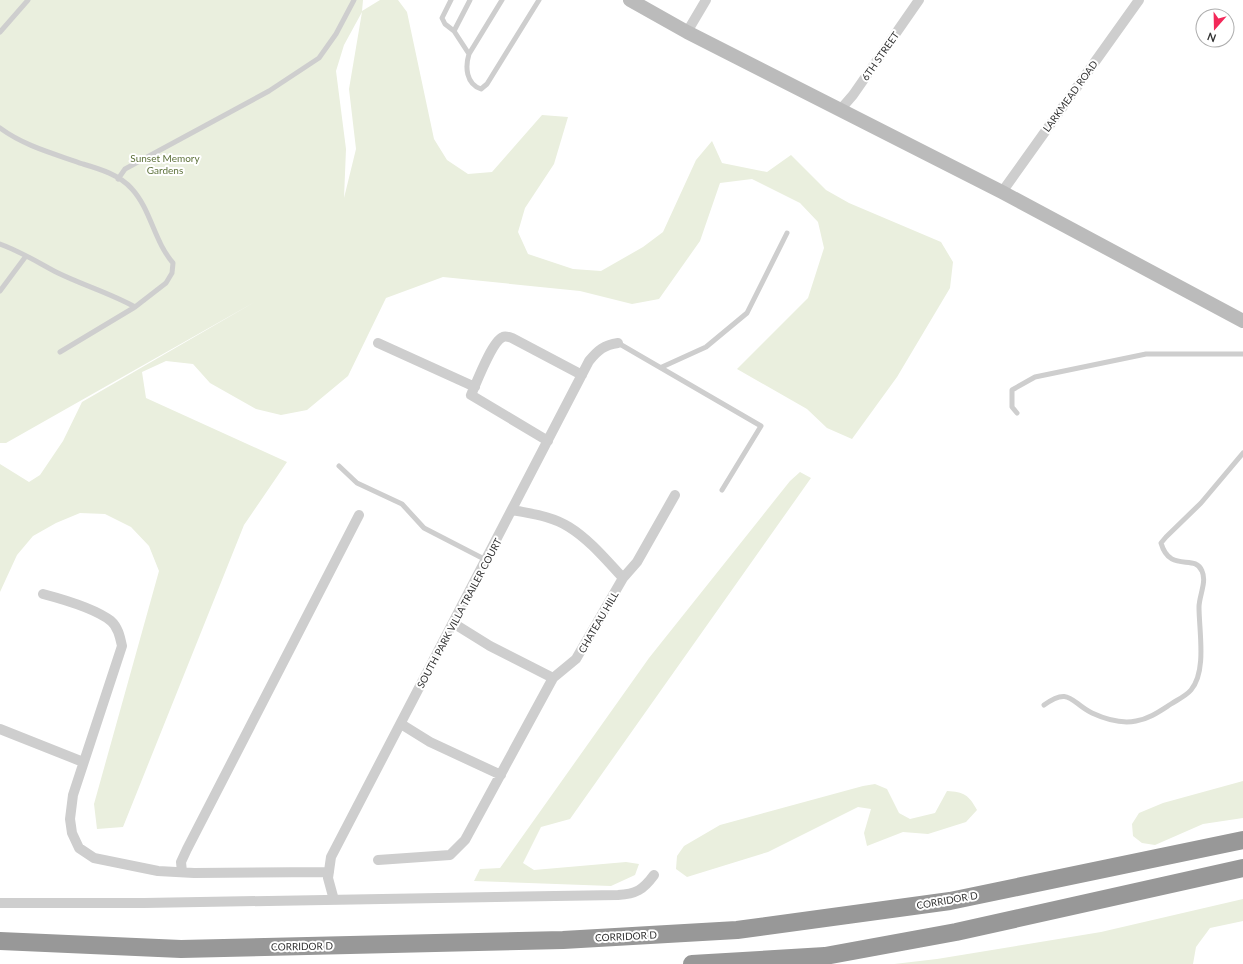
<svg xmlns="http://www.w3.org/2000/svg" width="1243" height="964" font-family="Lato,sans-serif">
<style>
.green{fill:#eaefde;fill-rule:evenodd}
.lines{fill:none;stroke-linecap:round;stroke-linejoin:round}
.lane{stroke:#cecece;stroke-width:5}
.street{stroke:#cecece;stroke-width:10}
.secondary{stroke:#bbb;stroke-width:14}
.highway{stroke:#989898;stroke-width:18}
.labels{text-anchor:middle;stroke-width:4;stroke-linejoin:round;paint-order:stroke}
.street-label{font-size:10px;fill:#313131;stroke:#fff}
.park-label{font-size:10px;fill:#5d713a;stroke:#fff}
</style>
<rect width="100%" height="100%" fill="#fff"/>
<path class="green" d="M 0,0 L 363,0 L 362,11 L 380,0 L 398,0 L 407,12 L 434,139 L 447,160 L 468,174 L 492,172 L 542,115 L 568,117 L 554,164 L 525,208 L 518,232 L 528,254 L 573,269 L 601,271 L 643,247 L 663,232 L 696,160 L 712,141 L 722,163 L 767,172 L 791,155 L 826,190 L 849,203 L 941,242 L 953,262 L 950,288 L 897,377 L 852,439 L 827,428 L 807,409 L 737,369 L 808,298 L 824,248 L 818,222 L 800,203 L 752,179 L 720,183 L 700,241 L 659,299 L 632,304 L 580,291 L 443,277 L 386,298 L 348,376 L 307,410 L 281,415 L 256,409 L 210,383 L 193,364 L 166,361 L 142,372 L 146,398 L 287,462 L 244,525 L 123,827 L 97,829 L 94,804 L 159,571 L 149,546 L 131,527 L 105,514 L 80,513 L 56,523 L 33,536 L 17,555 L 0,592 L 0,464 L 29,482 L 40,475 L 63,441 L 82,402 L 258,300 L 6,443 L 0,443 ZM 362,12 L 349,89 L 356,149 L 344,198 L 346,149 L 336,71 L 344,45 Z
M 800,472 L 811,478 L 570,819 L 541,827 L 523,863 L 534,870 L 626,862 L 639,864 L 635,875 L 611,886 L 474,881 L 480,869 L 500,868 L 649,658 L 790,481 Z
M 1243,781 L 1243,818 L 1203,824 L 1155,845 L 1142,843 L 1133,836 L 1132,824 L 1139,813 L 1163,803 Z
M 875,784 L 887,789 L 899,813 L 910,819 L 935,813 L 947,791 C 964,792 969,795 977,810 L 966,822 L 928,834 L 903,832 L 867,846 L 864,833 L 871,809 L 858,807 L 768,852 L 687,877 L 676,869 L 677,856 L 684,846 L 720,825 L 863,786 Z
M 1243,899 L 1243,921 L 1210,928 L 1196,947 L 1193,964 L 894,964 L 937,959 L 1101,932 Z"/>
<g class="lines">
<path class="lane" d="M 451,0 L 442,18 L 445,24 L 454,31
M 502,0 L 469,54 C 465,67 466,84 481,89 L 487,84 L 539,0
M 0,32 L 28,0
M 469,54 L 454,31 L 470,0
M 0,128 C 24,146 55,154 83,164 C 100,169 120,175 132,189 C 151,210 154,241 173,263 L 172,273 L 166,283 L 135,307 L 60,352
M 118,179 L 125,169 L 269,91 L 319,58 L 336,34 L 354,0
M 0,244 C 20,251 37,262 56,272 C 82,285 110,293 135,307
M 0,291 L 26,256
M 618,343 L 761,426 L 722,490
M 662,367 L 706,347 L 747,313 L 787,233
M 1017,413 L 1012,407 L 1012,390 L 1035,377 L 1146,354 L 1243,354
M 339,466 L 357,483 L 402,504 L 424,528 L 486,560
M 1044,705 C 1070,686 1071,703 1092,713 C 1105,719 1121,724 1136,721 C 1149,719 1160,711 1171,704 C 1177,700 1186,696 1191,690 C 1207,671 1199,631 1199,607 C 1199,596 1207,582 1202,571 C 1195,553 1170,574 1161,543 L 1166,537 L 1201,503 L 1243,453"/>
<path class="street" d="M 687,32 L 706,0
M 840,110 L 853,95 L 919,0
M 1002,192 L 1139,0
M 378,343 L 475,387
M 548,441 L 471,395 C 476,384 492,341 503,337 C 505,336 509,337 512,338 L 582,375
M 512,510 C 532,514 552,516 569,527 C 590,540 607,561 623,578
M 43,594 C 62,599 96,609 111,621 C 118,627 120,637 122,646 L 73,795 L 70,819 L 72,833 L 79,848 L 94,858 L 158,871 L 194,873 L 329,872
M 453,623 L 490,646 L 553,678
M 401,724 L 430,742 L 501,775
M 0,729 L 83,762
M 378,860 L 450,855 L 465,840 L 553,678 L 576,659 L 623,578 L 637,562 L 675,495
M 182,872 L 181,862 L 187,849 L 359,515
M 334,900 L 328,878 L 331,857 L 589,361 C 598,350 604,345 618,343
M 0,903 L 144,903 L 618,895 C 636,894 643,890 654,875"/>
<path class="secondary" d="M 630,0 L 687,32 L 1002,192 L 1243,321"/>
<path class="highway" d="M 0,941 L 181,949 L 563,940 L 737,930 L 950,901 L 1243,840
M 692,964 L 825,956 L 956,932 L 1243,868"/>
</g>
<g class="labels">
<g class="street-label">
<text transform="translate(880 56) rotate(-55)" y="4">6TH STREET</text>
<text transform="translate(1070 96) rotate(-54)" y="4">LARKMEAD ROAD</text>
<text transform="translate(459 613) rotate(-62)" y="4">SOUTH PARK VILLA TRAILER COURT</text>
<text transform="translate(598 622) rotate(-60)" y="4">CHATEAU HILL</text>
<text transform="translate(947 900) rotate(-10)" y="4">CORRIDOR D</text>
<text transform="translate(626 936) rotate(-3)" y="4">CORRIDOR D</text>
<text transform="translate(302 946) rotate(-1)" y="4">CORRIDOR D</text>
</g>
<g class="park-label">
<text x="165" y="162">Sunset Memory<tspan x="165" dy="12">Gardens</tspan></text>
</g>
</g>
<g transform="translate(1215 28) rotate(200)"><circle r="19" fill="#ffffff" stroke="#adadad"/>
<path d="M0-3L7 15L0 10L-7 15Z" fill="#f32859"/>
<text y="-6" font-size="11" font-weight="bold" text-anchor="middle" fill="#313131">N</text>
</g>
</svg>
